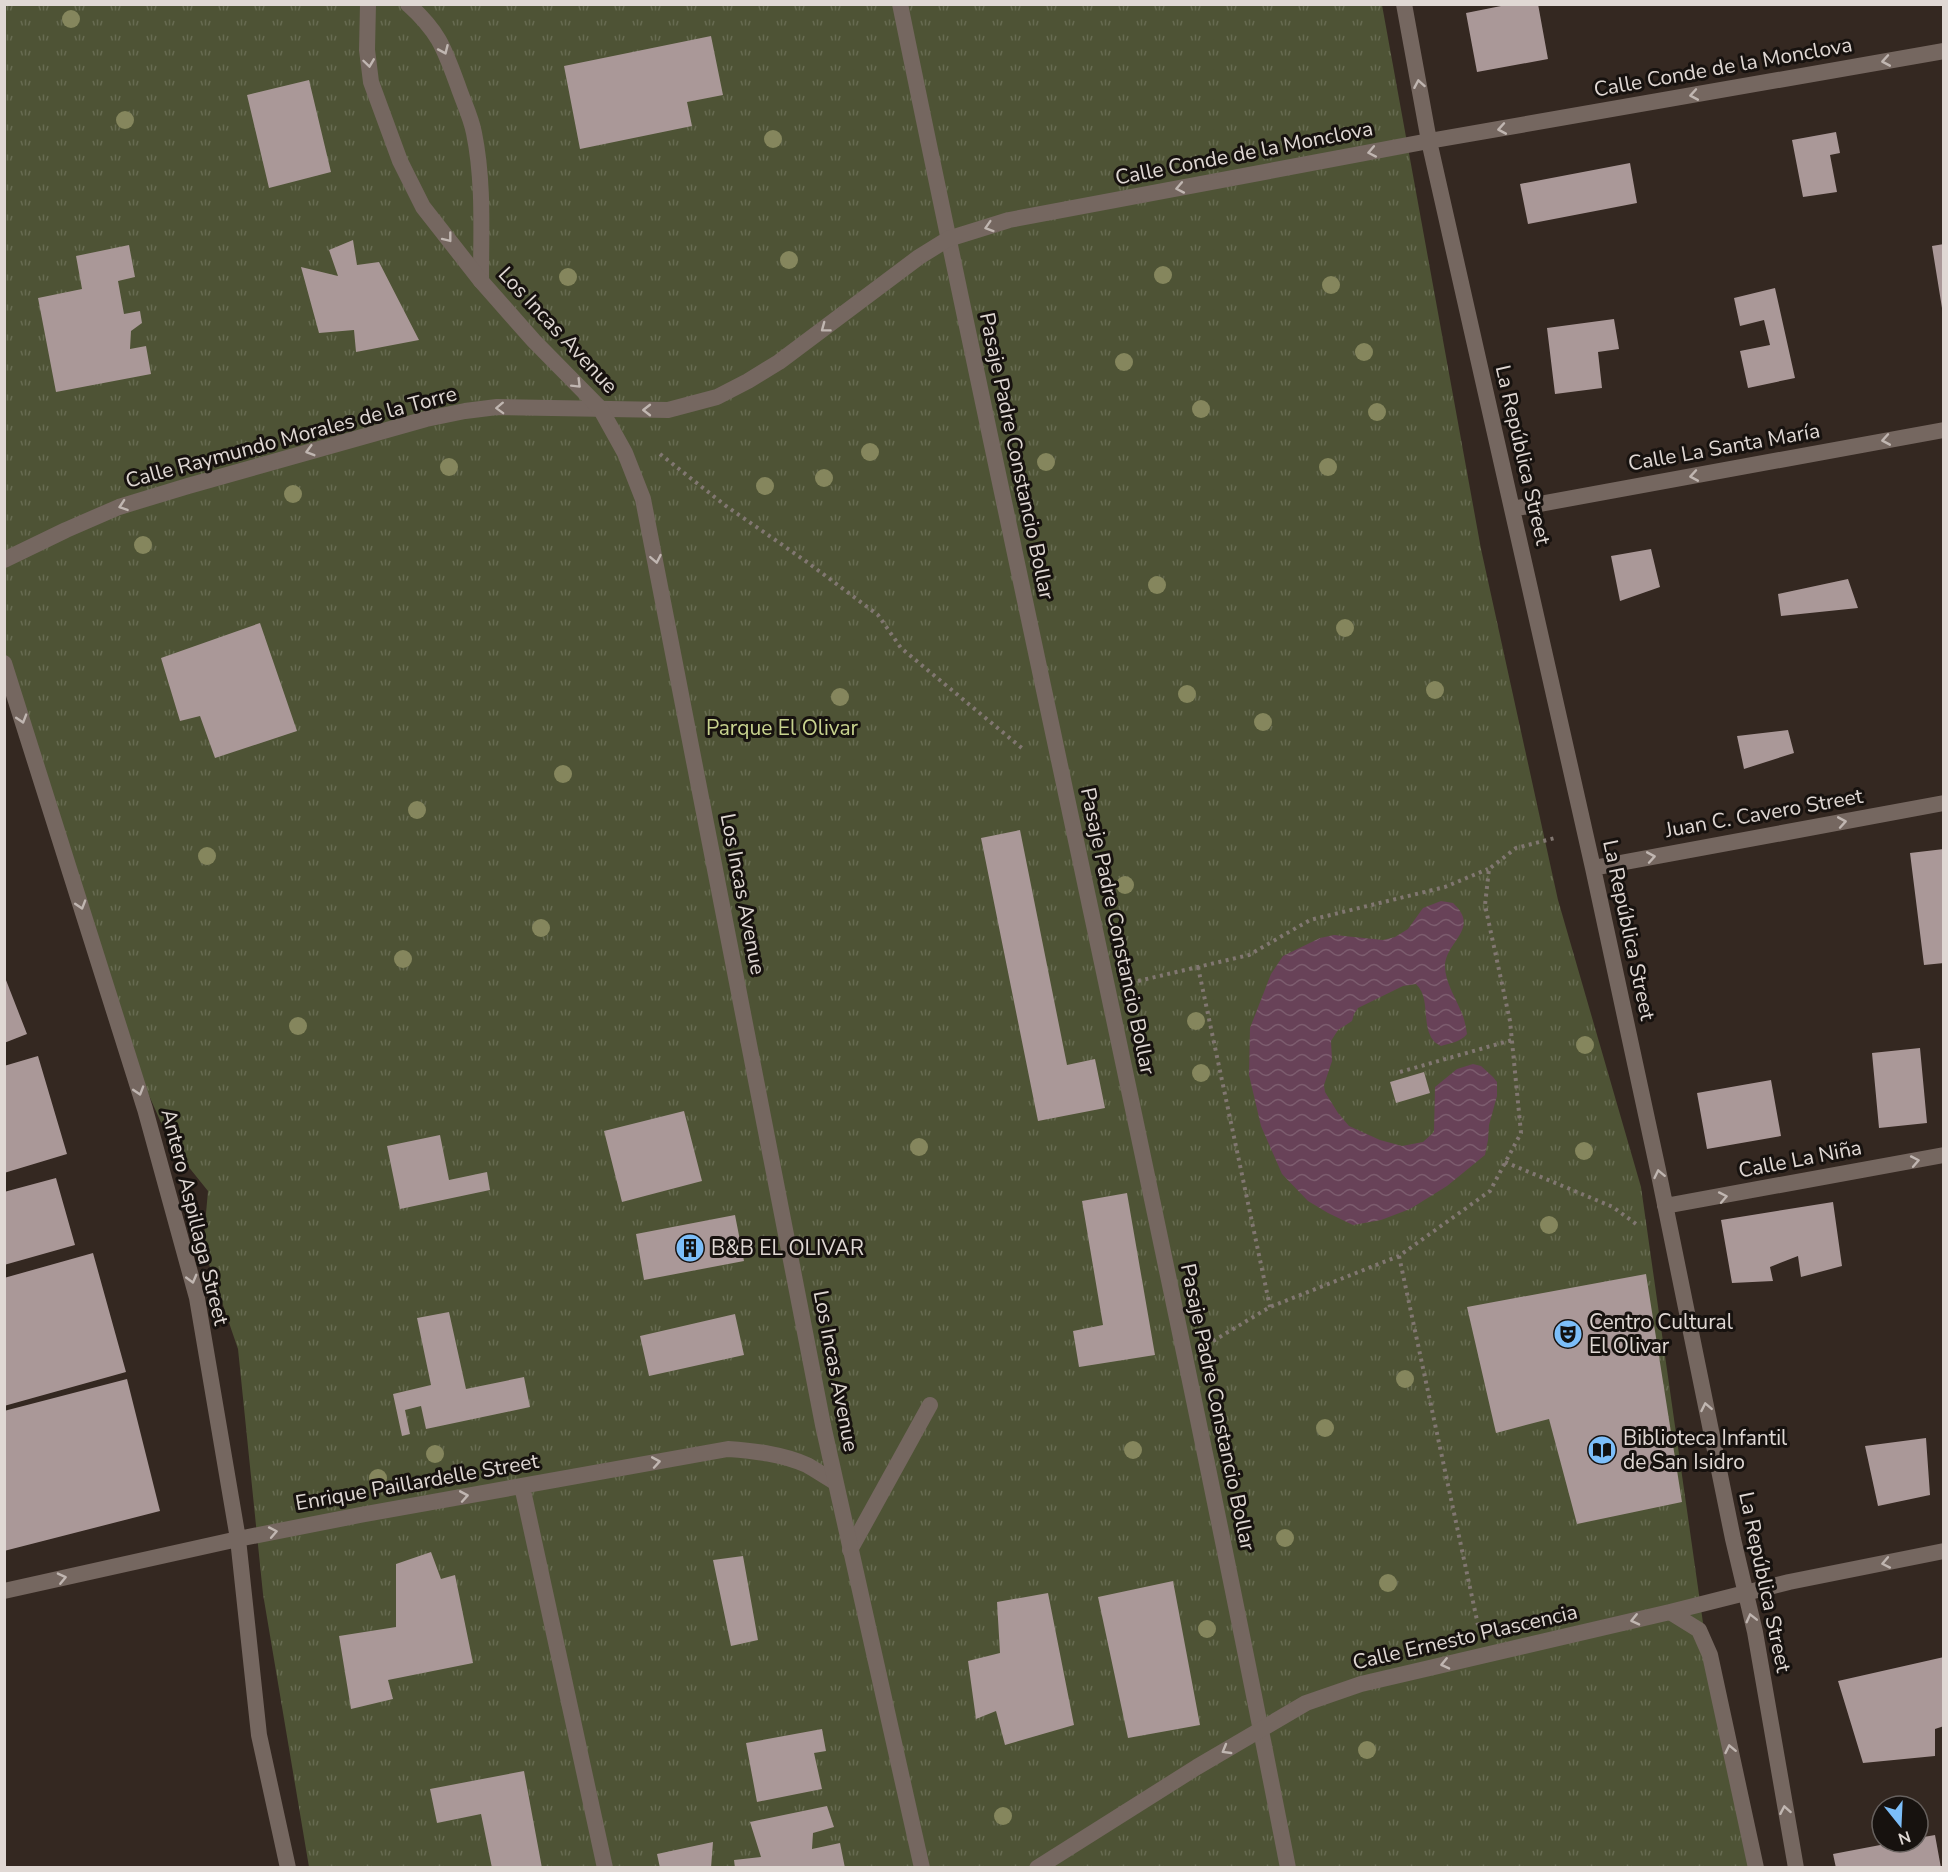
<svg xmlns="http://www.w3.org/2000/svg" width="1948" height="1872" font-family="'Nunito Sans',sans-serif">
<style>
.grass{fill:url(#grass-tufts)}
.water{fill:url(#water-waves)}
.building{fill:#aa9898}
.lines{fill:none;stroke-linecap:round;stroke-linejoin:round}
.path{stroke:#817771;stroke-width:4;stroke-dasharray:3 4.5;stroke-linecap:butt}
.service{stroke:#756760;stroke-width:16}
.pedestrian{stroke:#756760;stroke-width:16}
.minor{stroke:#756760;stroke-width:16}
.tertiary{stroke:#756760;stroke-width:16}
.tree{fill:#85865d}
.oneway{stroke:#c0b6b1}
.labels{text-anchor:middle;stroke-width:6;stroke-linejoin:round;paint-order:stroke}
.street-label{font-size:21px;fill:#e0d8d4;stroke:#17120f}
.park-label{font-size:21px;fill:#c8d38e;stroke:#17120f}
.poi-label{font-size:21px;fill:#e0d8d4;stroke:#17120f;text-anchor:start}
</style>
<defs>
<pattern id="grass-tufts" width="24" height="20" patternUnits="userSpaceOnUse" patternTransform="scale(1.5)"><rect width="24" height="20" fill="#4e5335"/><path d="M3 7l-1-3M5 7V3M7 7l1-3M15 17l-1-3M17 17v-4M19 17l1-3" fill="none" stroke="#676b51"/></pattern>
<pattern id="water-waves" width="16" height="10" patternUnits="userSpaceOnUse" patternTransform="scale(1.5)"><rect width="16" height="10" fill="#684258"/><path d="M0 5q4-4 8 0t8 0" fill="none" stroke="#7d5d6f"/></pattern>
</defs>
<rect width="100%" height="100%" fill="#342821"/>
<path class="grass" d="M 4,5 L 1382,5 L 1481,549 L 1558,900 L 1641,1187 L 1709,1665 L 1751,1867 L 309,1867 L 263,1594 L 238,1349 L 203,1247 L 208,1191 L 171,1145 L 147,1091 L 5,662 Z"/>
<path class="water" d="M 1441,901 L 1453,903 C 1480,928 1448,940 1445,964 C 1444,981 1457,1000 1463,1016 C 1465,1022 1466,1028 1467,1034 C 1461,1042 1450,1043 1441,1046 C 1438,1044 1435,1043 1433,1040 C 1421,1024 1431,998 1416,984 L 1403,986 L 1358,1008 L 1354,1014 L 1352,1021 L 1338,1030 L 1331,1041 L 1332,1061 L 1324,1085 L 1325,1092 L 1338,1113 L 1349,1126 L 1380,1140 L 1402,1146 L 1423,1142 L 1434,1132 L 1435,1087 L 1457,1069 L 1473,1064 L 1481,1066 L 1493,1077 L 1497,1082 L 1497,1096 L 1489,1125 L 1488,1140 L 1485,1155 L 1447,1186 L 1410,1209 L 1381,1220 L 1353,1225 L 1328,1213 L 1308,1201 L 1282,1174 L 1261,1126 L 1249,1075 L 1250,1028 L 1271,974 L 1283,956 L 1320,938 L 1334,935 L 1383,940 L 1395,937 L 1408,929 L 1423,908 Z"/>
<path class="building" d="M 1511,4 L 1538,4 L 1548,59 L 1477,72 L 1466,13 Z
M 711,36 L 723,95 L 687,102 L 692,126 L 580,149 L 564,66 Z
M 309,80 L 331,172 L 269,188 L 247,95 Z
M 1836,132 L 1840,153 L 1830,155 L 1837,192 L 1803,197 L 1792,140 Z
M 1630,163 L 1637,203 L 1528,224 L 1520,184 Z
M 353,240 L 357,265 L 379,262 L 419,340 L 356,352 L 354,330 L 319,333 L 301,267 L 338,276 L 329,250 Z
M 1944,244 L 1944,308 L 1942,308 L 1932,246 Z
M 129,245 L 135,277 L 118,281 L 124,314 L 140,311 L 142,323 L 131,331 L 130,349 L 146,346 L 151,374 L 56,392 L 38,298 L 82,289 L 76,256 Z
M 1775,288 L 1795,378 L 1748,388 L 1740,351 L 1770,345 L 1764,320 L 1740,326 L 1734,298 Z
M 1614,319 L 1619,349 L 1598,352 L 1602,388 L 1555,394 L 1547,328 Z
M 1651,549 L 1660,587 L 1620,601 L 1611,556 Z
M 1848,579 L 1858,608 L 1781,616 L 1778,594 Z
M 260,623 L 297,731 L 215,758 L 200,716 L 180,721 L 161,658 Z
M 1788,730 L 1794,753 L 1744,769 L 1737,736 Z
M 1020,830 L 1067,1065 L 1095,1059 L 1105,1108 L 1038,1121 L 981,838 Z
M 1944,849 L 1944,963 L 1924,965 L 1910,853 Z
M 4,975 L 27,1034 L 4,1043 Z
M 1920,1048 L 1927,1123 L 1879,1128 L 1872,1053 Z
M 38,1056 L 67,1154 L 4,1173 L 4,1066 Z
M 1424,1072 L 1430,1093 L 1396,1103 L 1390,1082 Z
M 1771,1080 L 1781,1136 L 1707,1149 L 1697,1093 Z
M 684,1111 L 702,1181 L 622,1202 L 604,1131 Z
M 440,1135 L 449,1180 L 487,1172 L 490,1190 L 400,1209 L 387,1146 Z
M 56,1178 L 75,1245 L 4,1265 L 4,1192 Z
M 1127,1193 L 1155,1355 L 1079,1367 L 1073,1331 L 1103,1325 L 1082,1201 Z
M 1833,1202 L 1842,1266 L 1801,1277 L 1798,1256 L 1770,1267 L 1773,1281 L 1732,1283 L 1721,1220 Z
M 735,1215 L 744,1261 L 644,1280 L 636,1234 Z
M 93,1253 L 126,1372 L 4,1406 L 4,1278 Z
M 1646,1274 L 1682,1502 L 1577,1524 L 1549,1419 L 1496,1433 L 1467,1307 Z
M 449,1312 L 466,1389 L 524,1377 L 530,1407 L 426,1429 L 421,1406 L 405,1410 L 410,1434 L 402,1436 L 393,1394 L 431,1385 L 417,1318 Z
M 735,1314 L 744,1355 L 649,1376 L 640,1336 Z
M 127,1379 L 160,1511 L 4,1551 L 4,1411 Z
M 1926,1438 L 1930,1495 L 1878,1506 L 1865,1446 Z
M 431,1552 L 441,1579 L 455,1575 L 473,1663 L 388,1680 L 393,1699 L 351,1709 L 339,1636 L 396,1627 L 396,1564 Z
M 743,1556 L 758,1640 L 731,1646 L 713,1560 Z
M 1173,1581 L 1200,1725 L 1128,1738 L 1098,1597 Z
M 1048,1593 L 1074,1725 L 1005,1745 L 996,1711 L 976,1719 L 968,1661 L 1000,1653 L 997,1602 Z
M 1944,1657 L 1944,1726 L 1935,1729 L 1935,1756 L 1863,1763 L 1838,1681 Z
M 822,1729 L 826,1751 L 814,1753 L 822,1789 L 757,1802 L 746,1743 Z
M 524,1771 L 542,1868 L 492,1868 L 481,1814 L 437,1823 L 430,1789 Z
M 827,1806 L 834,1827 L 813,1833 L 812,1849 L 840,1843 L 845,1868 L 735,1868 L 734,1860 L 761,1857 L 750,1822 Z
M 1935,1835 L 1941,1868 L 1836,1868 L 1833,1854 L 1896,1842 L 1918,1842 L 1918,1838 Z
M 713,1842 L 711,1868 L 660,1868 L 657,1854 Z"/>
<g class="lines">
<path class="path" d="M 660,454 L 726,506 L 807,562 L 878,615 L 901,648 L 1023,749
M 1198,967 L 1270,1307
M 1138,981 L 1249,955 L 1310,920 L 1445,887 L 1488,869
M 1400,1072 L 1512,1040
M 1505,1162 L 1613,1207 L 1636,1224
M 1399,1256 L 1478,1625
M 1213,1341 L 1270,1307 L 1399,1256 L 1490,1191 L 1521,1133 L 1510,1021 L 1485,905 L 1489,869 L 1516,848 L 1555,838"/>
<path class="service" d="M 408,4 C 439,32 444,48 458,86 C 463,101 471,117 474,133 C 484,182 481,232 481,281
M 850,1550 L 930,1405"/>
<path class="pedestrian" d="M 900,4 C 1027,626 1167,1245 1288,1868"/>
<path class="minor" d="M 1404,4 L 1429,141 L 1593,868 L 1658,1170 L 1733,1539 L 1755,1632 L 1796,1868
M 1512,509 L 1944,430
M 4,560 L 66,530 L 119,507 L 188,486 L 426,419 L 465,411 L 497,407 L 668,410 L 717,397 L 748,381 L 779,362 L 919,257 L 948,239 L 1009,220 L 1429,141 L 1944,51
M 4,663 L 145,1109 L 197,1298 L 238,1539 L 259,1735 L 288,1868
M 1593,868 L 1944,803
M 1665,1206 L 1944,1155
M 522,1486 L 605,1868
M 4,1591 L 238,1539 L 360,1515 L 728,1449 C 755,1451 782,1454 807,1465 C 816,1470 826,1477 835,1482
M 1670,1612 L 1699,1630 L 1710,1655 L 1756,1868
M 1037,1868 L 1197,1767 L 1306,1703 L 1361,1684 L 1670,1612 L 1789,1582 L 1944,1551"/>
<path class="tertiary" d="M 368,4 L 367,50 L 371,82 L 400,161 L 423,207 L 481,281 L 534,341 L 600,408 L 625,453 L 643,499 L 823,1425 L 922,1868"/>
</g>
<g class="tree">
<circle cx="71" cy="19" r="9"/>
<circle cx="125" cy="120" r="9"/>
<circle cx="773" cy="139" r="9"/>
<circle cx="789" cy="260" r="9"/>
<circle cx="1163" cy="275" r="9"/>
<circle cx="568" cy="277" r="9"/>
<circle cx="1331" cy="285" r="9"/>
<circle cx="1364" cy="352" r="9"/>
<circle cx="1124" cy="362" r="9"/>
<circle cx="1201" cy="409" r="9"/>
<circle cx="1377" cy="412" r="9"/>
<circle cx="870" cy="452" r="9"/>
<circle cx="1046" cy="462" r="9"/>
<circle cx="449" cy="467" r="9"/>
<circle cx="1328" cy="467" r="9"/>
<circle cx="824" cy="478" r="9"/>
<circle cx="765" cy="486" r="9"/>
<circle cx="293" cy="494" r="9"/>
<circle cx="143" cy="545" r="9"/>
<circle cx="1157" cy="585" r="9"/>
<circle cx="1345" cy="628" r="9"/>
<circle cx="1435" cy="690" r="9"/>
<circle cx="1187" cy="694" r="9"/>
<circle cx="840" cy="697" r="9"/>
<circle cx="1263" cy="722" r="9"/>
<circle cx="563" cy="774" r="9"/>
<circle cx="417" cy="810" r="9"/>
<circle cx="207" cy="856" r="9"/>
<circle cx="1125" cy="885" r="9"/>
<circle cx="541" cy="928" r="9"/>
<circle cx="403" cy="959" r="9"/>
<circle cx="1196" cy="1021" r="9"/>
<circle cx="298" cy="1026" r="9"/>
<circle cx="1585" cy="1045" r="9"/>
<circle cx="1201" cy="1073" r="9"/>
<circle cx="919" cy="1147" r="9"/>
<circle cx="1584" cy="1151" r="9"/>
<circle cx="1549" cy="1225" r="9"/>
<circle cx="1405" cy="1379" r="9"/>
<circle cx="1325" cy="1428" r="9"/>
<circle cx="1133" cy="1450" r="9"/>
<circle cx="435" cy="1454" r="9"/>
<circle cx="378" cy="1478" r="9"/>
<circle cx="1285" cy="1538" r="9"/>
<circle cx="1388" cy="1583" r="9"/>
<circle cx="1207" cy="1629" r="9"/>
<circle cx="1367" cy="1750" r="9"/>
<circle cx="1003" cy="1816" r="9"/>
</g>
<defs><path id="oneway-chevron" d="M-2-3.5L2.5 0L-2 3.5" fill="none" stroke-width="1.6" stroke-linecap="round" stroke-linejoin="round" transform="scale(1.5)"/></defs>
<g class="oneway">
<use href="#oneway-chevron" transform="translate(444 50) rotate(66)"/>
<use href="#oneway-chevron" transform="translate(1886 61) rotate(170)"/>
<use href="#oneway-chevron" transform="translate(369 63) rotate(82)"/>
<use href="#oneway-chevron" transform="translate(1419 84) rotate(-100)"/>
<use href="#oneway-chevron" transform="translate(1694 95) rotate(170)"/>
<use href="#oneway-chevron" transform="translate(1502 129) rotate(170)"/>
<use href="#oneway-chevron" transform="translate(1372 152) rotate(169)"/>
<use href="#oneway-chevron" transform="translate(1180 188) rotate(169)"/>
<use href="#oneway-chevron" transform="translate(989 227) rotate(163)"/>
<use href="#oneway-chevron" transform="translate(448 238) rotate(52)"/>
<use href="#oneway-chevron" transform="translate(825 328) rotate(143)"/>
<use href="#oneway-chevron" transform="translate(577 384) rotate(45)"/>
<use href="#oneway-chevron" transform="translate(500 408) rotate(178)"/>
<use href="#oneway-chevron" transform="translate(647 410) rotate(180)"/>
<use href="#oneway-chevron" transform="translate(1886 440) rotate(170)"/>
<use href="#oneway-chevron" transform="translate(310 451) rotate(164)"/>
<use href="#oneway-chevron" transform="translate(1694 476) rotate(170)"/>
<use href="#oneway-chevron" transform="translate(123 506) rotate(161)"/>
<use href="#oneway-chevron" transform="translate(656 559) rotate(79)"/>
<use href="#oneway-chevron" transform="translate(22 719) rotate(73)"/>
<use href="#oneway-chevron" transform="translate(1842 822) rotate(-10)"/>
<use href="#oneway-chevron" transform="translate(1651 857) rotate(-10)"/>
<use href="#oneway-chevron" transform="translate(81 905) rotate(73)"/>
<use href="#oneway-chevron" transform="translate(139 1091) rotate(73)"/>
<use href="#oneway-chevron" transform="translate(1915 1161) rotate(-11)"/>
<use href="#oneway-chevron" transform="translate(1659 1174) rotate(-102)"/>
<use href="#oneway-chevron" transform="translate(1723 1197) rotate(-11)"/>
<use href="#oneway-chevron" transform="translate(192 1279) rotate(75)"/>
<use href="#oneway-chevron" transform="translate(1706 1407) rotate(-101)"/>
<use href="#oneway-chevron" transform="translate(656 1462) rotate(-10)"/>
<use href="#oneway-chevron" transform="translate(464 1496) rotate(-10)"/>
<use href="#oneway-chevron" transform="translate(273 1532) rotate(-11)"/>
<use href="#oneway-chevron" transform="translate(1886 1563) rotate(169)"/>
<use href="#oneway-chevron" transform="translate(62 1578) rotate(-13)"/>
<use href="#oneway-chevron" transform="translate(1751 1618) rotate(-104)"/>
<use href="#oneway-chevron" transform="translate(1635 1620) rotate(167)"/>
<use href="#oneway-chevron" transform="translate(1445 1664) rotate(167)"/>
<use href="#oneway-chevron" transform="translate(1730 1749) rotate(-102)"/>
<use href="#oneway-chevron" transform="translate(1226 1750) rotate(150)"/>
<use href="#oneway-chevron" transform="translate(1785 1810) rotate(-100)"/>
</g>
<defs>
<g id="building-disc" transform="scale(1.5)"><circle r="9.5" fill="#7cbef9" stroke="#17120f"/><path d="M-4-6H4V6H1V3H-1V6H-4ZM-2.5-4.3h1.7v1.8h-1.7ZM.8-4.3h1.7v1.8H.8ZM-2.5-1h1.7V.8h-1.7ZM.8-1h1.7V.8H.8Z" fill="#111"/></g>
<g id="theatre-disc" transform="scale(1.5)"><circle r="9.5" fill="#7cbef9" stroke="#17120f"/><path d="M-5-5.5Q0-4 5-5.5V0Q5 5 0 6Q-5 5-5 0ZM-3.3-2.5H-1v1.5H-3.3ZM1-2.5H3.3v1.5H1ZM-2.8 1Q0 5.5 2.8 1Z" fill="#111"/></g>
<g id="library-disc" transform="scale(1.5)"><circle r="9.5" fill="#7cbef9" stroke="#17120f"/><path d="M-6-4Q-3-5.5-.7-3.5V5Q-3 3-6 4ZM6-4Q3-5.5 .7-3.5V5Q3 3 6 4Z" fill="#111"/></g>
</defs>
<g fill-rule="evenodd">
<use href="#building-disc" x="690" y="1248"/>
<use href="#theatre-disc" x="1568" y="1334"/>
<use href="#library-disc" x="1602" y="1450"/>
</g>
<g class="labels">
<g class="street-label">
<text transform="translate(1723 67) rotate(-10)" y="7">Calle Conde de la Monclova</text>
<text transform="translate(1244 153) rotate(-11)" y="7">Calle Conde de la Monclova</text>
<text transform="translate(558 330) rotate(47)" y="7">Los Incas Avenue</text>
<text transform="translate(291 437) rotate(-15)" y="7">Calle Raymundo Morales de la Torre</text>
<text transform="translate(1724 447) rotate(-10)" y="7">Calle La Santa María</text>
<text transform="translate(1523 455) rotate(77)" y="7">La República Street</text>
<text transform="translate(1017 456) rotate(78)" y="7">Pasaje Padre Constancio Bollar</text>
<text transform="translate(1764 813) rotate(-10)" y="7">Juan C. Cavero Street</text>
<text transform="translate(743 894) rotate(79)" y="7">Los Incas Avenue</text>
<text transform="translate(1629 930) rotate(78)" y="7">La República Street</text>
<text transform="translate(1118 931) rotate(78)" y="7">Pasaje Padre Constancio Bollar</text>
<text transform="translate(1800 1159) rotate(-11)" y="7">Calle La Niña</text>
<text transform="translate(195 1217) rotate(76)" y="7">Antero Aspillaga Street</text>
<text transform="translate(836 1371) rotate(79)" y="7">Los Incas Avenue</text>
<text transform="translate(1218 1407) rotate(78)" y="7">Pasaje Padre Constancio Bollar</text>
<text transform="translate(417 1482) rotate(-10)" y="7">Enrique Paillardelle Street</text>
<text transform="translate(1765 1582) rotate(78)" y="7">La República Street</text>
<text transform="translate(1465 1637) rotate(-13)" y="7">Calle Ernesto Plascencia</text>
</g>
<g class="park-label">
<text x="782" y="735">Parque El Olivar</text>
</g>
<g class="poi-label">
<text x="711" y="1255">B&amp;B EL OLIVAR</text>
<text x="1589" y="1329">Centro Cultural<tspan x="1589" dy="24">El Olivar</tspan></text>
<text x="1623" y="1445">Biblioteca Infantil<tspan x="1623" dy="24">de San Isidro</tspan></text>
</g>
</g>
<rect width="1948" height="1872" fill="none" stroke="#e0d8d4" stroke-width="12"/>
<g transform="translate(1900 1824) rotate(162)"><circle r="28" fill="#17120f" stroke="#67615e" stroke-width="1.5"/>
<path d="M0-4.5L10 22L0 15L-10 22Z" fill="#7cbef9"/>
<text y="-9" font-size="16" font-weight="bold" text-anchor="middle" fill="#e0d8d4">N</text>
</g>
</svg>
